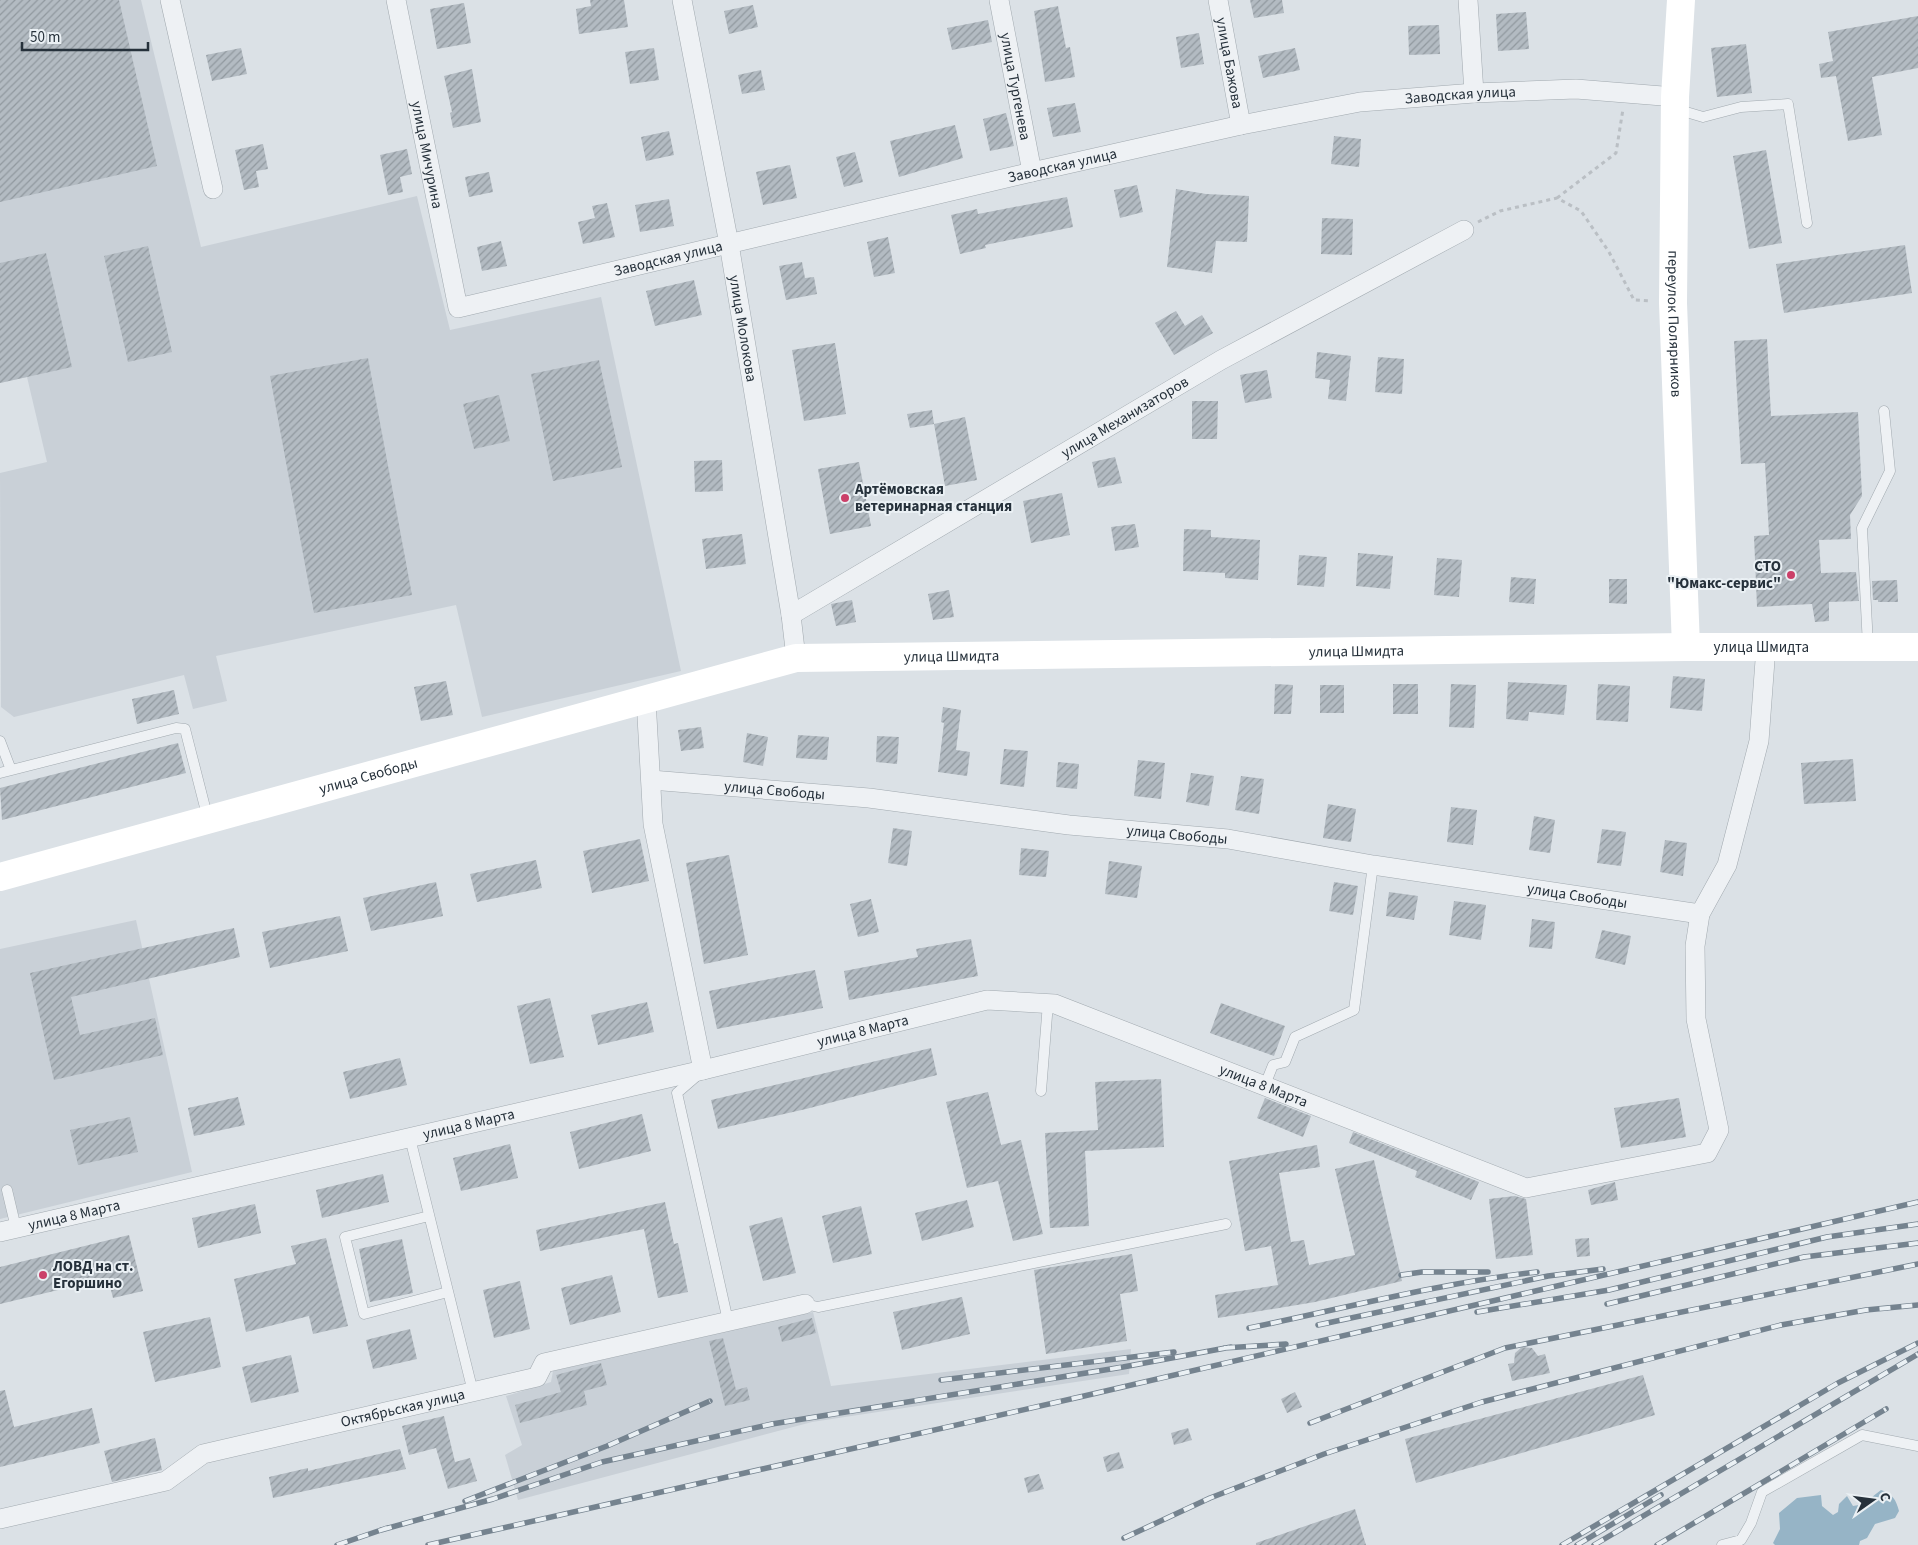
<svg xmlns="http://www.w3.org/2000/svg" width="1918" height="1545" font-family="'Source Sans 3',sans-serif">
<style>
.built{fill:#c9d0d7}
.water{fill:#96b4c6}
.building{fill:url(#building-hatch)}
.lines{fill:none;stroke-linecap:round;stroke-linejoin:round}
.lane-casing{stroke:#a1a9af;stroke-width:11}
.street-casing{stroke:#a1a9af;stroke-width:20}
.path{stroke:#babfc4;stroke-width:3;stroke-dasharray:4 4;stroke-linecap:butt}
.lane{stroke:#eef1f4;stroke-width:10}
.street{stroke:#eef1f4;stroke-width:19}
.secondary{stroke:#fff;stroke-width:28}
.rail-casing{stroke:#75838f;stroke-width:5.5}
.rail{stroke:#eaf0f4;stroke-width:4;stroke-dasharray:11;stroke-linecap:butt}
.poi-dot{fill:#cb4069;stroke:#eaf0f4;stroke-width:2}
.labels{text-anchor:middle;stroke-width:4;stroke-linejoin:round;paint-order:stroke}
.street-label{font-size:15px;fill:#26313b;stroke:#eaf0f4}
.poi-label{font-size:15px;font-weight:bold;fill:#26313b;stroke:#eaf0f4;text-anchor:start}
</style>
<defs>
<pattern id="building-hatch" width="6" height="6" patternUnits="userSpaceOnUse" patternTransform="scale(1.25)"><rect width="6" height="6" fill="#b3bbc2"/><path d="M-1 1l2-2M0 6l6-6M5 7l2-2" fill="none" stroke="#91999f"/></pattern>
</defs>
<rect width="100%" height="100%" fill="#dbe1e6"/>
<path class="built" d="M 0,0 L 141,0 L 201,247 L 417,196 L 450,330 L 601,297 L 681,671 L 482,717 L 456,605 L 216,656 L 227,701 L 193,709 L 184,675 L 14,717 L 1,707 L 0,473 L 47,462 L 27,377 L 0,383 Z
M 136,920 L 192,1172 L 0,1219 L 0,949 Z
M 813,1312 L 831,1386 L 1131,1349 L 1129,1374 L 812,1422 L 518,1500 L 505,1455 L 522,1445 L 506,1396 L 551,1382 L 553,1371 Z"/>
<path class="water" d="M 1881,1490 C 1893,1494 1896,1500 1899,1511 L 1895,1518 L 1875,1524 L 1867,1538 L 1860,1541 L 1859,1545 L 1775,1545 L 1773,1543 L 1780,1529 L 1779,1513 L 1797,1498 L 1821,1495 L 1822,1506 L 1833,1515 L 1838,1512 L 1839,1504 L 1847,1496 L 1853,1506 C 1866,1505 1871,1497 1881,1490 Z"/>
<path class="building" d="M 0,0 L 119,0 L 157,166 L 0,202 Z
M 590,0 L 624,0 L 628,27 L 579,34 L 576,9 L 591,6 Z
M 1250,0 L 1282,0 L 1284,13 L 1254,18 Z
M 464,3 L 471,43 L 437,49 L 430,9 Z
M 753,5 L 758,27 L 729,34 L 724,11 Z
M 1058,6 L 1066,48 L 1070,47 L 1075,77 L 1045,82 L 1034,11 Z
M 1526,12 L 1529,49 L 1498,51 L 1496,14 Z
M 1918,16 L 1918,68 L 1872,77 L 1882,135 L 1848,141 L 1836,76 L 1821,78 L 1819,64 L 1833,61 L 1828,32 Z
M 988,20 L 992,42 L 952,50 L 947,28 Z
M 1439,25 L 1440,54 L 1409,55 L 1408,26 Z
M 1199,33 L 1204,64 L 1181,68 L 1176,37 Z
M 1746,44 L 1752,93 L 1717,97 L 1711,48 Z
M 241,48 L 247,74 L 212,81 L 206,55 Z
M 654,48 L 659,80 L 630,84 L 625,52 Z
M 1295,48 L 1300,70 L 1263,78 L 1258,56 Z
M 472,69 L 481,122 L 453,128 L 450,113 L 452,112 L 444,76 Z
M 761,70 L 765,90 L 742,94 L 738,75 Z
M 1075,103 L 1081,132 L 1053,137 L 1047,108 Z
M 1006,113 L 1014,146 L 990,151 L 983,119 Z
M 955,125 L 963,158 L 899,177 L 890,141 Z
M 669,131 L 674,155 L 646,161 L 641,137 Z
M 1334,136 L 1361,139 L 1359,167 L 1331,164 Z
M 263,144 L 268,169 L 256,171 L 259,187 L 244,190 L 235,150 Z
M 407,149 L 412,174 L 400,177 L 403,192 L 388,195 L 380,155 Z
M 1766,150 L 1782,243 L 1749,249 L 1733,156 Z
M 855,152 L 863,182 L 844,187 L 836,157 Z
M 790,165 L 797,198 L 763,205 L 756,172 Z
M 489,172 L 493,192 L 469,197 L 465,177 Z
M 1137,185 L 1143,212 L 1120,218 L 1114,190 Z
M 1176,189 L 1206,194 L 1249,196 L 1247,242 L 1216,241 L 1212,273 L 1167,267 Z
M 1067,197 L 1073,227 L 985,245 L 986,248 L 960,254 L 951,215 L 977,209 L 978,214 Z
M 669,199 L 674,226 L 640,232 L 635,205 Z
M 607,203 L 615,237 L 583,244 L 578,222 L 595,218 L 592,206 Z
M 1322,218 L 1353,219 L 1352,255 L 1321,254 Z
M 888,237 L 895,273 L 874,277 L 867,242 Z
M 501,241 L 507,266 L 482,271 L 477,247 Z
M 1905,245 L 1912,293 L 1784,313 L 1776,264 Z
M 148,246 L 172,352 L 128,362 L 104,256 Z
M 46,253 L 72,367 L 0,383 L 0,263 Z
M 802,262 L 805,278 L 814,277 L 817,294 L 786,300 L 779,266 Z
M 694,280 L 702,315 L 655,326 L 646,291 Z
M 1176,311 L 1185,326 L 1202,315 L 1213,333 L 1174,355 L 1155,323 Z
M 1767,339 L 1771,416 L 1858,412 L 1862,496 L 1850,515 L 1851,539 L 1819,540 L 1821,573 L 1856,572 L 1859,601 L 1829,602 L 1829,621 L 1815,622 L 1812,604 L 1757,607 L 1754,536 L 1769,535 L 1765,463 L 1741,464 L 1734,341 Z
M 835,343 L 846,414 L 804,421 L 792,350 Z
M 1317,352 L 1351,356 L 1346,401 L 1328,399 L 1330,380 L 1315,378 Z
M 1378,357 L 1404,359 L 1402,394 L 1375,392 Z
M 368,358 L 412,595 L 314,613 L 270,376 Z
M 599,360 L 622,467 L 553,481 L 531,374 Z
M 1267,370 L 1272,398 L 1245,403 L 1240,375 Z
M 499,395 L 510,441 L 474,449 L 463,404 Z
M 1192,401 L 1218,401 L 1217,439 L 1192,439 Z
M 932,410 L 934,424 L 910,428 L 907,414 Z
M 965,417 L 977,480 L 945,486 L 934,424 Z
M 1115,457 L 1122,483 L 1098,488 L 1092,462 Z
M 722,460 L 723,491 L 695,492 L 694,461 Z
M 859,462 L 871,526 L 830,534 L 818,469 Z
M 1062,493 L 1070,535 L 1031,543 L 1023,501 Z
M 1135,524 L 1139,547 L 1115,551 L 1111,527 Z
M 1184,529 L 1211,530 L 1211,537 L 1260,540 L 1258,580 L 1225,578 L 1225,573 L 1183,571 Z
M 742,534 L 746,564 L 706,569 L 702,539 Z
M 1358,553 L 1393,556 L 1390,589 L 1356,586 Z
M 1299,555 L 1327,557 L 1324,587 L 1297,585 Z
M 1437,558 L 1462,560 L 1459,597 L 1434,595 Z
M 1511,577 L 1536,579 L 1534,604 L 1509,602 Z
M 1609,579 L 1627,579 L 1627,604 L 1609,603 Z
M 1897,580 L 1898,602 L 1878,602 L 1878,600 L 1873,600 L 1872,581 Z
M 949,590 L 954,617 L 933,620 L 928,594 Z
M 852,600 L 856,622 L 836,626 L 831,604 Z
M 1673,676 L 1705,679 L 1702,711 L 1670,708 Z
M 446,681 L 453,715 L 421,721 L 414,687 Z
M 1508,682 L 1567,685 L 1564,715 L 1529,712 L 1528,721 L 1506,719 Z
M 1275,684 L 1293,685 L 1291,714 L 1274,714 Z
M 1393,684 L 1418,684 L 1418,714 L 1393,714 Z
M 1451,684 L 1476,685 L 1474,728 L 1449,727 Z
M 1598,684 L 1630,686 L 1628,722 L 1596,720 Z
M 1320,685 L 1344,685 L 1344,713 L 1320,713 Z
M 174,690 L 179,714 L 137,724 L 132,699 Z
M 943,707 L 961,710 L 956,750 L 970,752 L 967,776 L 938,772 L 944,723 L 941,722 Z
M 701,727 L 704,748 L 681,751 L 678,730 Z
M 747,733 L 768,737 L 763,766 L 743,762 Z
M 798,735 L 829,737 L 827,760 L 796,758 Z
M 877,736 L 899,737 L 897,764 L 876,762 Z
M 178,743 L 186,773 L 2,820 L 0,788 Z
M 1004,749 L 1028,751 L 1024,787 L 1000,784 Z
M 1853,759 L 1856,801 L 1804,804 L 1801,763 Z
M 1138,760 L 1165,763 L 1161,799 L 1134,796 Z
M 1058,762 L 1079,764 L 1077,789 L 1056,787 Z
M 1191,773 L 1214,776 L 1209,806 L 1186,802 Z
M 1241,776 L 1264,779 L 1259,814 L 1235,810 Z
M 1328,804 L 1356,809 L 1351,842 L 1323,838 Z
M 1451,807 L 1477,810 L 1473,845 L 1447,842 Z
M 1534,816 L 1555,820 L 1550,853 L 1529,850 Z
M 893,828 L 912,831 L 907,866 L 888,863 Z
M 1602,829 L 1626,832 L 1621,866 L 1597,863 Z
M 640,839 L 649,881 L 592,893 L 583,851 Z
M 1665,840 L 1687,843 L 1683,876 L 1660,872 Z
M 1021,848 L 1049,851 L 1046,877 L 1019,875 Z
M 729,855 L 748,955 L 704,964 L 686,863 Z
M 536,860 L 542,888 L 477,902 L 470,874 Z
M 1109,861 L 1142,866 L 1137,898 L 1105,894 Z
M 436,882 L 443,916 L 371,931 L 363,898 Z
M 1334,882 L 1358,886 L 1353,915 L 1329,911 Z
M 1389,892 L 1418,896 L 1414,920 L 1386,916 Z
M 871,899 L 879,932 L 858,937 L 850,904 Z
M 1454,901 L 1486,905 L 1481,940 L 1449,935 Z
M 340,916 L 348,951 L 270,968 L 262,932 Z
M 1532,919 L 1555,922 L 1552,949 L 1529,947 Z
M 234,928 L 240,957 L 71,997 L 80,1035 L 155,1018 L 163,1055 L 54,1080 L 30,973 Z
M 1602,930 L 1631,936 L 1625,965 L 1595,958 Z
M 971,939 L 978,976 L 849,1000 L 844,971 L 918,957 L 916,949 Z
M 815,970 L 823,1008 L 717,1029 L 709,991 Z
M 550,998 L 564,1057 L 530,1064 L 517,1006 Z
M 647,1002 L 654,1032 L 598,1045 L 591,1015 Z
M 1221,1003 L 1285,1026 L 1274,1056 L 1210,1033 Z
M 931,1048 L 937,1075 L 806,1109 L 718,1129 L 711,1100 Z
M 400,1058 L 407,1085 L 350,1099 L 343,1072 Z
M 1161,1079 L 1164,1147 L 1085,1151 L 1089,1226 L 1050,1228 L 1045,1133 L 1098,1130 L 1095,1082 Z
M 988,1092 L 1001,1145 L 1021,1140 L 1043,1234 L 1013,1241 L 998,1181 L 967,1188 L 946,1102 Z
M 238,1097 L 245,1125 L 194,1136 L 188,1108 Z
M 1265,1098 L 1311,1116 L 1303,1137 L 1257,1118 Z
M 1679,1098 L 1686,1137 L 1621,1148 L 1614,1108 Z
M 642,1114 L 651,1151 L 579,1169 L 570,1132 Z
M 130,1117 L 138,1152 L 78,1165 L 70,1130 Z
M 1353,1132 L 1479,1182 L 1471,1200 L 1415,1177 L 1417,1171 L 1349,1143 Z
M 510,1144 L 518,1178 L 461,1191 L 453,1158 Z
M 1317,1145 L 1320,1167 L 1279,1173 L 1291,1242 L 1304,1240 L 1309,1265 L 1355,1255 L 1335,1169 L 1374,1160 L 1402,1281 L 1315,1302 L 1218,1318 L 1215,1295 L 1278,1285 L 1271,1246 L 1245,1251 L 1229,1161 Z
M 383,1174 L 389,1202 L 322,1218 L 316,1190 Z
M 1615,1182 L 1618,1200 L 1591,1205 L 1588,1190 Z
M 1515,1196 L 1526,1199 L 1533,1255 L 1496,1259 L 1489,1199 Z
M 967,1200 L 974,1227 L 922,1241 L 915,1213 Z
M 665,1202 L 674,1244 L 678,1243 L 688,1292 L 658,1298 L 644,1229 L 540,1251 L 536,1230 Z
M 255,1204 L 261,1233 L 198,1248 L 192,1218 Z
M 861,1206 L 872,1254 L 833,1263 L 822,1216 Z
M 782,1217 L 796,1273 L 763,1281 L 749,1226 Z
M 129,1235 L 143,1291 L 113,1298 L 108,1278 L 0,1304 L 0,1267 Z
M 326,1238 L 348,1326 L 313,1334 L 309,1316 L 246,1332 L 234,1279 L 296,1264 L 291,1246 Z
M 1589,1238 L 1590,1256 L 1577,1257 L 1575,1239 Z
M 402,1239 L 413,1293 L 370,1302 L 359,1249 Z
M 1132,1254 L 1138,1291 L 1120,1294 L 1127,1341 L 1046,1354 L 1034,1270 Z
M 612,1275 L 621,1312 L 570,1325 L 561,1288 Z
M 520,1281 L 530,1329 L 494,1338 L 483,1290 Z
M 962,1297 L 970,1334 L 902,1350 L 893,1312 Z
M 210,1317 L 221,1367 L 155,1382 L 143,1332 Z
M 812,1318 L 816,1333 L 782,1342 L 778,1327 Z
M 410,1329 L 417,1359 L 373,1369 L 366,1340 Z
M 723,1338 L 736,1390 L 747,1387 L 750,1400 L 725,1406 L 709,1341 Z
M 1522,1347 L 1532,1348 L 1538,1356 L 1545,1354 L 1550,1373 L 1512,1381 L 1508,1364 L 1514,1363 L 1515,1353 Z
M 291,1355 L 299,1392 L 251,1403 L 242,1367 Z
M 601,1363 L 607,1385 L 584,1391 L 587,1405 L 520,1423 L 515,1405 L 561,1392 L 556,1375 Z
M 1643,1375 L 1655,1415 L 1416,1483 L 1405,1439 Z
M 5,1390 L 14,1427 L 92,1408 L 100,1443 L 0,1467 L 0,1391 Z
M 1295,1392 L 1302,1407 L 1287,1413 L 1281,1399 Z
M 444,1416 L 455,1462 L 470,1458 L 477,1481 L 448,1489 L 436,1448 L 409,1455 L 402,1426 Z
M 1188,1428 L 1192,1440 L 1174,1445 L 1171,1433 Z
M 155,1438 L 162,1470 L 112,1482 L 104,1451 Z
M 400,1449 L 406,1469 L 273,1498 L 269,1477 L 308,1468 L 308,1471 Z
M 1119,1452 L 1124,1468 L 1107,1472 L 1103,1457 Z
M 1039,1474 L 1044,1489 L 1028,1493 L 1024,1478 Z
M 1355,1509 L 1366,1545 L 1256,1545 L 1256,1543 Z"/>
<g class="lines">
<g class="lane-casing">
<path id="lane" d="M 1676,109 L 1703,117 L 1741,107 L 1788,104 L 1807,223
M 1868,646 L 1862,528 L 1890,471 L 1884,411
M 0,741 L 11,770
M 0,773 L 176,728 L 185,729 L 208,819
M 699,1074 L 677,1093 L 728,1321
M 1265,1085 L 1273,1065 L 1285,1062 L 1295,1037 L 1354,1010 L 1373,865
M 1041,1091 L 1048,1003
M 410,1138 L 473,1392
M 7,1190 L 16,1228
M 429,1216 L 345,1237 L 364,1314 L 448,1292
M 805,1304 L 818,1307 L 1226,1224
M 1722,1545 L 1741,1540 L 1751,1523 L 1762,1492 L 1862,1435 L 1918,1446"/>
</g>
<g class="street-casing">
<g id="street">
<path d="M 170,0 L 213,189"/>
<path id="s1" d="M 396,0 L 458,308 L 1032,172 L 1241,125 L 1360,102 L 1474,93 L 1576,89 L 1675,97"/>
<path id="s2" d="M 682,0 L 729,244 L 791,615 L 796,658"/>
<path id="s3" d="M 999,0 L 1032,172"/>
<path id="s4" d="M 1218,0 L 1241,125"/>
<path d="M 1468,0 L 1474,93"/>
<path id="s5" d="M 791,615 L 1221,360 L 1464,230"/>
<path d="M 646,699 L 653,824 L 703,1070"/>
<path id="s6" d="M 651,780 L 869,798 L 1069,825 L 1228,839 L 1373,865 L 1700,914"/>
<path id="s7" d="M 0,1232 L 703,1070 L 987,1000 L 1055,1004 L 1526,1188 L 1707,1153 L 1719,1130 L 1696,1019 L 1695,946 L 1700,914 L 1727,865 L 1759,741 L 1766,647"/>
<path id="s8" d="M 0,1519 L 166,1481 L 203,1454 L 537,1377 L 544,1363 L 805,1304"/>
</g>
</g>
<path class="path" d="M 1557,198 L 1616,153 L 1623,109
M 1478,222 L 1500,211 L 1557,198 L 1581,211 L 1609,252 L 1634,300 L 1651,301"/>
<use href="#lane" class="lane"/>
<use href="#street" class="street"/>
<g class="secondary">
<path id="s9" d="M 1681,0 L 1675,97 L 1673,303 L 1686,647"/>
<path id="s10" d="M 0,877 L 796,658 L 1686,647 L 1918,647"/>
</g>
<g class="rail-casing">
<path id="rail" d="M 1401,1275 L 1422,1272 L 1488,1272
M 1607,1304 L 1804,1257 L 1918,1243
M 1477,1312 L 1609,1290 L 1827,1237 L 1918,1224
M 1318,1325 L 1548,1276 L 1603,1269
M 1249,1328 C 1346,1308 1440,1283 1537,1272
M 1224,1348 L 1286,1344
M 941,1380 L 1174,1352
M 1310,1423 L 1505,1348 L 1918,1264
M 465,1501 L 607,1446 L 710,1401
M 381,1530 L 493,1499 L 602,1462 L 772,1424 L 1123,1367 L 1231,1347
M 1124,1538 L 1210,1498 L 1324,1454 L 1482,1402 L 1781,1325 L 1866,1310 L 1918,1305
M 337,1545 L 387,1528
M 428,1545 L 1084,1396 L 1918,1202
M 1562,1545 L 1838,1383 L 1918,1343
M 1577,1545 L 1661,1495
M 1594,1545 L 1918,1354
M 1657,1545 L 1886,1409"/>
</g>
<use href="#rail" class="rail"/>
</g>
<g class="poi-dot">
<circle cx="845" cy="498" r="5"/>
<circle cx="1791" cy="575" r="5"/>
<circle cx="43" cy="1275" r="5"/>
</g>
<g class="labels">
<g class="street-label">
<text dy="5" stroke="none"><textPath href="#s4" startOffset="64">улица Бажова</textPath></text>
<text dy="5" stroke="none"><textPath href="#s3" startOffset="88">улица Тургенева</textPath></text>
<text dy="5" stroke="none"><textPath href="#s1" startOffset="1340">Заводская улица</textPath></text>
<text dy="5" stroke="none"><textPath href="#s1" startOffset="158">улица Мичурина</textPath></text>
<text dy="5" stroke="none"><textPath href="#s1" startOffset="935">Заводская улица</textPath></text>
<text dy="5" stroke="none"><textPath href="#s1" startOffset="530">Заводская улица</textPath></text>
<text dy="5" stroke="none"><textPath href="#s9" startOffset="324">переулок Полярников</textPath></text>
<text dy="5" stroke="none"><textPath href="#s2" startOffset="334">улица Молокова</textPath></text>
<text dy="5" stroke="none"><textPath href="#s5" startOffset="388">улица Механизаторов</textPath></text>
<text dy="5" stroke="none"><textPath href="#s10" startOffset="1791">улица Шмидта</textPath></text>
<text dy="5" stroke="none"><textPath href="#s10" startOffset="1386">улица Шмидта</textPath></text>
<text dy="5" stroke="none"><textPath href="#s10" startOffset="981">улица Шмидта</textPath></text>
<text dy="5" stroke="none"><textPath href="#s10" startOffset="382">улица Свободы</textPath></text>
<text dy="5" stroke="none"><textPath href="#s6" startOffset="124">улица Свободы</textPath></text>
<text dy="5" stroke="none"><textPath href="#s6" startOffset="529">улица Свободы</textPath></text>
<text dy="5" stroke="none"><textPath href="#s6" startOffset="934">улица Свободы</textPath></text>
<text dy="5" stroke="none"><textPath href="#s7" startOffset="886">улица 8 Марта</textPath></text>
<text dy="5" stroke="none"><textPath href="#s7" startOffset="1306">улица 8 Марта</textPath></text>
<text dy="5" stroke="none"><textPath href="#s7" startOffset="481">улица 8 Марта</textPath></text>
<text dy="5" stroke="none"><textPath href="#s7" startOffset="76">улица 8 Марта</textPath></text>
<text dy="5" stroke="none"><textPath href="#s8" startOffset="421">Октябрьская улица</textPath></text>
</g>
<g class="poi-label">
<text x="855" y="494">Артёмовская<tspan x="855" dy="17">ветеринарная станция</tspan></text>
<text x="1781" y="571" text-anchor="end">СТО<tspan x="1781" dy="17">"Юмакс-сервис"</tspan></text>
<text x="53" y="1271">ЛОВД на ст.<tspan x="53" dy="17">Егоршино</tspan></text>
</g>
</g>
<g transform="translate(1873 1500) rotate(76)" stroke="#eaf0f4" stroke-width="4" paint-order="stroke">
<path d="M0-4L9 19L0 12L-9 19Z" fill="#26313b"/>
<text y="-8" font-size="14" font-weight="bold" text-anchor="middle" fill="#26313b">С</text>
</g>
<path d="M22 42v8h126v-8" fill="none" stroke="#26313b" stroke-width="2.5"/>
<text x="30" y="42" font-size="15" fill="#26313b" stroke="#eaf0f4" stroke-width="4" paint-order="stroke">50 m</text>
</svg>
